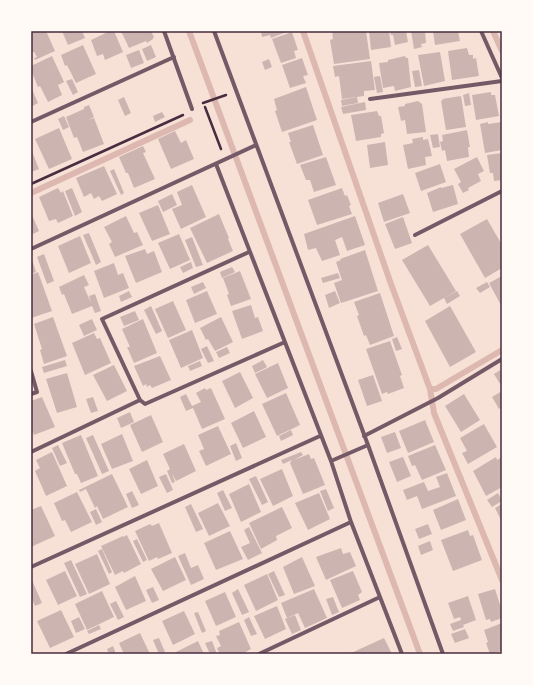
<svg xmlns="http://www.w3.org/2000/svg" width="533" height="685" font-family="Mulish,sans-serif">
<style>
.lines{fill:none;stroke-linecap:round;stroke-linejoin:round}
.stream{stroke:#dcb8b0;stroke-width:6}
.building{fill:#ccb4b1}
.path{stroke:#4a2c40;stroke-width:2.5}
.minor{stroke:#755966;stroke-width:4}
.neatline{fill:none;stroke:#4a2c40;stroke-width:1.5}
</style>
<rect width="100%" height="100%" fill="#f7e1d7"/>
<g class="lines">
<path class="stream" d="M 189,31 L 420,654
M 303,31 L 391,284 L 430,389 L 434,413 L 502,580
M 493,31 L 502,51
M 31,193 L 190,120
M 430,389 L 436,389 L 502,350"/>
</g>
<path class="building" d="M 31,31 L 46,31 L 55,51 L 35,60 L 34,58 L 37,57 L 34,52 L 32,52 L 31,51 Z
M 62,31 L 82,31 L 85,38 L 68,45 Z
M 110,31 L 114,31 L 123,52 L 105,60 L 103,54 L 97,56 L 91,40 Z
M 121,31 L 151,31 L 154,37 L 153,38 L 153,39 L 147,43 L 146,41 L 129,48 Z
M 261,31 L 289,31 L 271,38 L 270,35 L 262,37 Z
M 332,31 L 366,31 L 370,59 L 334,64 L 330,40 L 333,39 Z
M 369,31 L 389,31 L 391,47 L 371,50 Z
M 390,31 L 406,31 L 408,42 L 395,45 L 393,35 L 391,35 Z
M 411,31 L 425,31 L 426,43 L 421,44 L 422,47 L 414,49 Z
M 433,31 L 458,31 L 460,41 L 435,45 Z
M 292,32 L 298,50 L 294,51 L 296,58 L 281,63 L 272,39 Z
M 83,45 L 96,74 L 76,83 L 67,65 L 65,66 L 61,55 Z
M 151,45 L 156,57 L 147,61 L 142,49 Z
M 467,48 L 469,55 L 473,55 L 473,59 L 476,58 L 479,76 L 452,80 L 448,51 Z
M 139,50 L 144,63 L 131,68 L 126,55 Z
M 440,52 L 445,81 L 424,86 L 418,55 Z
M 52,56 L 64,82 L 58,85 L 62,95 L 48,102 L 40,86 L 38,87 L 31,70 L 31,66 Z
M 405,56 L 406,58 L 408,58 L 411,87 L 395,91 L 394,86 L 383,88 L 379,63 L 388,62 L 388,60 Z
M 302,58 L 308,75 L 303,76 L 306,83 L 290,88 L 282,65 Z
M 269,59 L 272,67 L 265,70 L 262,62 Z
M 371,61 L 375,90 L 364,91 L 364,96 L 342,99 L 339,76 L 335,77 L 333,66 Z
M 419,70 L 422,86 L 415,87 L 412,71 Z
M 380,76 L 383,92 L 377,93 L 374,77 Z
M 72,79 L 78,92 L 73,95 L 66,81 Z
M 31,87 L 38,103 L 31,107 Z
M 306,87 L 317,120 L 282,132 L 275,111 L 277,110 L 274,99 Z
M 491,92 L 491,95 L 495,95 L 499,116 L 476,120 L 472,95 Z
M 469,93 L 471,105 L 465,106 L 463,95 Z
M 461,96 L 466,127 L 446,130 L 441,101 L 443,100 L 442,99 Z
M 124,97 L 131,113 L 125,116 L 118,100 Z
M 357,97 L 358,103 L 342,106 L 341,100 Z
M 418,101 L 422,104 L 426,132 L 407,134 L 405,120 L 401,121 L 398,107 L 405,106 L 405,104 Z
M 365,102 L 366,110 L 343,114 L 341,107 Z
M 89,105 L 94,117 L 88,120 L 94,118 L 104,144 L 83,152 L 77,137 L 74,138 L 66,117 L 84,109 L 84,107 Z
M 377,111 L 379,116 L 381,116 L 384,133 L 381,134 L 381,137 L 356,141 L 351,115 Z
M 162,112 L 165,117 L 155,122 L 153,116 Z
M 64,116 L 69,127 L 63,130 L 58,119 Z
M 488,122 L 488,124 L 502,122 L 502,150 L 485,153 L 480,124 Z
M 313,125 L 323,155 L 297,164 L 289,142 L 291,142 L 288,133 Z
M 59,128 L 72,159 L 49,169 L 35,139 Z
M 467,130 L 470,147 L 468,147 L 469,157 L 447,161 L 445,150 L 442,151 L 440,142 L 443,141 L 442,135 Z
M 175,131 L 181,143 L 186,140 L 194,159 L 171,169 L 158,139 Z
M 438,134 L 440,147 L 433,148 L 430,135 Z
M 423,137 L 423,140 L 428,139 L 432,156 L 425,157 L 426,165 L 408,169 L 403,145 L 413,143 L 412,139 Z
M 385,142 L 388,165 L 370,168 L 367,145 Z
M 143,146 L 146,152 L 143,153 L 155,179 L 134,188 L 128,173 L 126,173 L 119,157 Z
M 31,149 L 39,169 L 31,172 Z
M 502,153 L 502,180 L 494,181 L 493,173 L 490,173 L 487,155 Z
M 326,157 L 336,185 L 314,192 L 310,180 L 306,180 L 300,165 Z
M 477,157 L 484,171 L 478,174 L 481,181 L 468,188 L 469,190 L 463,193 L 458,184 L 461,182 L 454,169 Z
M 440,164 L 446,182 L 421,191 L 415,173 Z
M 104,166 L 117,194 L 102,201 L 99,196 L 94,199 L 91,193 L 84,197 L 76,178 Z
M 114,169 L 124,193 L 121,195 L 110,171 Z
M 192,185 L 206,217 L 181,229 L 172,209 L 182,205 L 177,192 Z
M 453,185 L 458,204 L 433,212 L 427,193 L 441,187 L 441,188 Z
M 58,188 L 61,193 L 63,191 L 73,216 L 58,223 L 56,219 L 49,221 L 39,197 Z
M 72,188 L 82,212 L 75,216 L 65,191 Z
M 342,188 L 345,196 L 347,195 L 351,205 L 349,206 L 352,214 L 317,225 L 308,200 Z
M 172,194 L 177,205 L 163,212 L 158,201 Z
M 403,194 L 410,213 L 384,222 L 378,203 Z
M 158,205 L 170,234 L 152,241 L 139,213 Z
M 31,213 L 39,231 L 33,234 L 31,229 Z
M 219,214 L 229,238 L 228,239 L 233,251 L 207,263 L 190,228 Z
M 126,216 L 134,233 L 137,232 L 143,245 L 115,257 L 109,244 L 112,242 L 104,227 Z
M 355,216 L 365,245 L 347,251 L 342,237 L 335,240 L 340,255 L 322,261 L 316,248 L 308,250 L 304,234 Z
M 403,217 L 412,243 L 395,249 L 385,224 Z
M 487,219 L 502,245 L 502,268 L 485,278 L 460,234 Z
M 89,233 L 101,262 L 96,265 L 83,235 Z
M 179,234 L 190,260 L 170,269 L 158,243 Z
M 80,236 L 91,263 L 69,273 L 58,246 Z
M 192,237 L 203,265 L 196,267 L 185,240 Z
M 428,245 L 456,291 L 430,306 L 402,260 Z
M 145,249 L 147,254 L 154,251 L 162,272 L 136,283 L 125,256 Z
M 365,250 L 378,291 L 341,303 L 334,283 L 342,280 L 336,262 L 341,260 L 340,259 Z
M 44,254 L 54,281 L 47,284 L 37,257 Z
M 31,257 L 36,272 L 31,274 Z
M 191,262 L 193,268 L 183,273 L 180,267 Z
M 114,263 L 118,275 L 123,273 L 129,288 L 104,298 L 94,271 Z
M 232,267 L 235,272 L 222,278 L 220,272 Z
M 240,271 L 251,299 L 231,306 L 227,295 L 229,294 L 223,278 Z
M 38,272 L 52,311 L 31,318 L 31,275 Z
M 338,273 L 340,278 L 323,283 L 321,278 Z
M 84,275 L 89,285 L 84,287 L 91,303 L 89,296 L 95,294 L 101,311 L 95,313 L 92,306 L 72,314 L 64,294 L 62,295 L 59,287 Z
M 502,276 L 502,307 L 489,283 Z
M 203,282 L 206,288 L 194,294 L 191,287 Z
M 487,282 L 490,287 L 480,293 L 476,288 Z
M 129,291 L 132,297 L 121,302 L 119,296 Z
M 207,291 L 217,314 L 195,323 L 186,300 Z
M 335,291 L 340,303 L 329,308 L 325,295 Z
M 457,291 L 460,296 L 447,304 L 444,298 Z
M 380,293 L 394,336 L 370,345 L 366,335 L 364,336 L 357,316 L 359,315 L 354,302 Z
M 173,301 L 186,330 L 168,338 L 155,309 Z
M 251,305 L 255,318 L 258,317 L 263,331 L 242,339 L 232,311 Z
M 151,306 L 162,331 L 156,334 L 144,310 Z
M 450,306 L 476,352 L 450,367 L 425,321 Z
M 135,311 L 139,320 L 124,326 L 120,317 Z
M 53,317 L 67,356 L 44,364 L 40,350 L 42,349 L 34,324 Z
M 221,317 L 233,342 L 215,351 L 208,339 L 206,340 L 200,328 Z
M 92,319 L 97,330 L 84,336 L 79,325 Z
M 143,319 L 157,353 L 134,363 L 127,347 L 130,347 L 122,329 Z
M 192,330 L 203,358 L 181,368 L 169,340 Z
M 94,333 L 97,339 L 100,338 L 111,363 L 85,375 L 72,343 Z
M 397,337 L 402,349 L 396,351 L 392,339 Z
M 390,341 L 402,375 L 400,376 L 404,388 L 388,394 L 387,392 L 382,394 L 366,349 Z
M 207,346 L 214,361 L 208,363 L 201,349 Z
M 227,347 L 230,353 L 219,358 L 216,352 Z
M 160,356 L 171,380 L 152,388 L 150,385 L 147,387 L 146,384 L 143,386 L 134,366 Z
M 65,360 L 67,366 L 44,373 L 42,367 Z
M 263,360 L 267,367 L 255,373 L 252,366 Z
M 200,361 L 202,366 L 190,371 L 188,366 Z
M 278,363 L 288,388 L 267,398 L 255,374 Z
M 114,365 L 127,391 L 107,401 L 93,375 Z
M 502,369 L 502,387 L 494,374 Z
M 240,372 L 253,398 L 235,408 L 222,381 Z
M 67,373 L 77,407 L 57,413 L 46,379 Z
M 373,375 L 382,401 L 367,406 L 358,380 Z
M 205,388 L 206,390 L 211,388 L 225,419 L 202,429 L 193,408 L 186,411 L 180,397 L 186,394 L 192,406 L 201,402 L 196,393 Z
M 502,391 L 502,407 L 499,409 L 492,397 Z
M 286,393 L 300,425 L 277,436 L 262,404 Z
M 464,394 L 480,420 L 461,432 L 445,406 Z
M 42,397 L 55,427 L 34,435 L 31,427 L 31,401 Z
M 93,397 L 98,411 L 91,413 L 86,399 Z
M 254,411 L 266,437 L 243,448 L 231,423 Z
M 130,412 L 134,422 L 121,428 L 117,418 Z
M 151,415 L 163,442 L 142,452 L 130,425 Z
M 425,420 L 434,442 L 408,453 L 399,431 Z
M 484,424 L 497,447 L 468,464 L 462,453 L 467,451 L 460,438 Z
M 218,426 L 231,454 L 206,466 L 199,451 L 204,449 L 198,435 Z
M 291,430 L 293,435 L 281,441 L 279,436 Z
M 395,432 L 401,448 L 387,453 L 381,437 Z
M 122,434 L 133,461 L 112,469 L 101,444 Z
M 81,435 L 98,476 L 81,483 L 77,474 L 75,474 L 62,443 Z
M 93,435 L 109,471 L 102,474 L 86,438 Z
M 236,443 L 242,458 L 236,461 L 230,446 Z
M 184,444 L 196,471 L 176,481 L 172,473 L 175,482 L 172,483 L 167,471 L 170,469 L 163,454 Z
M 58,445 L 67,463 L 60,466 L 52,448 Z
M 435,445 L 446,470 L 422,480 L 415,465 L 412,466 L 408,456 Z
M 52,452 L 67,486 L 46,496 L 35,471 L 40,468 L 36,460 Z
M 301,452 L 303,455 L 294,460 L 309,454 L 311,459 L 314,458 L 325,485 L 303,494 L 290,463 L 292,460 L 283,464 L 281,460 Z
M 403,457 L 411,476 L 397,482 L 389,462 Z
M 496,457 L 497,460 L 502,457 L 502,487 L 486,496 L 473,471 Z
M 147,460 L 158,486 L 141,494 L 129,469 Z
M 282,469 L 293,496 L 273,506 L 260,479 Z
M 447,473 L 456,496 L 422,509 L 417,496 L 407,500 L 403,490 L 424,482 L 428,491 L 440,487 L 436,477 Z
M 112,474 L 128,507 L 103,519 L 97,506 L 95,508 L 86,489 L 80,492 L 79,490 Z
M 166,474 L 173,490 L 167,493 L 159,477 Z
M 256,476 L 268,502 L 262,505 L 249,479 Z
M 249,484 L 261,512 L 241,522 L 229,494 Z
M 326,489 L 334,508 L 328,511 L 320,491 Z
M 223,490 L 232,508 L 225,511 L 217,493 Z
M 132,491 L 139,505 L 132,508 L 126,494 Z
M 77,492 L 92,522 L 71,532 L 65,520 L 62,521 L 54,503 Z
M 319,493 L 330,519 L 308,530 L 295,503 Z
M 498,493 L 502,501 L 492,507 L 487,500 Z
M 458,499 L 466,520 L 441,530 L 433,510 Z
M 218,503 L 230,526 L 209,536 L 198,513 Z
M 191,504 L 203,529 L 196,532 L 185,507 Z
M 502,504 L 502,522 L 495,508 Z
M 41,506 L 55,536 L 31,547 L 31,510 Z
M 282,507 L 292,528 L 276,536 L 277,540 L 261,549 L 249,523 Z
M 96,509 L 102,522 L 96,525 L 90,512 Z
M 159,523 L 172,553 L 158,559 L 157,557 L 149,561 L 135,531 L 150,524 L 152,526 Z
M 428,524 L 432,534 L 419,539 L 415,529 Z
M 249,527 L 262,553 L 248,560 L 241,547 L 250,543 L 244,530 Z
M 468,530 L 470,536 L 473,535 L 482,560 L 453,571 L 441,540 Z
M 230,531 L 243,559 L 216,570 L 204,543 Z
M 127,535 L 141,564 L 124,573 L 123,571 L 115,575 L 101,546 L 123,536 L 123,537 Z
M 137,539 L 147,560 L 143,562 L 133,541 Z
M 430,541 L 433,550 L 421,555 L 418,546 Z
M 341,548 L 343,554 L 350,552 L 356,566 L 326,580 L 316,557 Z
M 102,549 L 112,572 L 109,574 L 98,551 Z
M 185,553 L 191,568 L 198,565 L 204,579 L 191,585 L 178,556 Z
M 97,554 L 110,584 L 89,594 L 75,564 Z
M 175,557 L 186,580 L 163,591 L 151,569 Z
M 302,557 L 315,586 L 294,594 L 283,567 Z
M 71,560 L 87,594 L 80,597 L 64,563 Z
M 65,571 L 77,596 L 58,605 L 46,580 Z
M 274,571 L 285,595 L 279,597 L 268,574 Z
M 353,571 L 362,592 L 358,595 L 360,600 L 342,608 L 330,580 Z
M 267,574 L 278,600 L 256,611 L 244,585 Z
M 135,576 L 146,601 L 126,610 L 115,587 Z
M 31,578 L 42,603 L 35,606 L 31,597 Z
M 153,587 L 159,600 L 152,603 L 146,590 Z
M 238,589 L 249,612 L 242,615 L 232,593 Z
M 314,589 L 327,618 L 305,628 L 298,613 L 287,618 L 281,603 Z
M 495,589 L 502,611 L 502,618 L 491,622 L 490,619 L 486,620 L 478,594 Z
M 102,591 L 114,617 L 87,630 L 75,604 Z
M 225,592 L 236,617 L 216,626 L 205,601 Z
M 468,596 L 476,620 L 463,625 L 464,627 L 453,631 L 450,624 L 461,620 L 460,617 L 454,619 L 448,603 Z
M 333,597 L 339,612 L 332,615 L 326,599 Z
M 116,601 L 124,617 L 118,620 L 110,604 Z
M 277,606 L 286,629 L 265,639 L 254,616 Z
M 61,610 L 74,637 L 50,648 L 37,621 Z
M 184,611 L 195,634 L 173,645 L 162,621 Z
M 198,612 L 206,631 L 202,633 L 194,613 Z
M 295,615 L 301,630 L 292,634 L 285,619 Z
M 79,617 L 85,629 L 76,633 L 71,621 Z
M 249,617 L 257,634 L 251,636 L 244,620 Z
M 239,622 L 251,649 L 242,654 L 220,654 L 217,648 L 221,646 L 216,636 L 220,635 L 219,631 Z
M 502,623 L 502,651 L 490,654 L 486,643 L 488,642 L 484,630 Z
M 99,625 L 101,629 L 89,634 L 87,631 Z
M 465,629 L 469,638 L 455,643 L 451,634 Z
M 140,633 L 150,654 L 124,654 L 119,643 Z
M 159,638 L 165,652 L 161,654 L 159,654 L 153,640 Z
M 384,638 L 392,654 L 349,654 Z
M 198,641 L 204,654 L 177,654 L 176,652 Z
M 212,641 L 217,654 L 210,654 L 205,643 Z
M 113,646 L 116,654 L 109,654 L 107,649 Z"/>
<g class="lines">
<path class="path" d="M 203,103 L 226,95
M 205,107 L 221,149
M 31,184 L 183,115"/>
<path class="minor" d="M 164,31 L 192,109
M 214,31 L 368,445 L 443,654
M 481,31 L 502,78
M 370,99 L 502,81
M 31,122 L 174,57
M 216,164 L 331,461 L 351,522 L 402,654
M 415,235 L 502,191
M 31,249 L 256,145
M 249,252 L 102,319 L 140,400 L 145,404 L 285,342
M 31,371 L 37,392 L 31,394
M 364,436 L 438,398 L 502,359
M 31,452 L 140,400
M 331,461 L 368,445
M 31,567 L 320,436
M 66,654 L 351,522
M 259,654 L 380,597"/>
</g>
<rect width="533" height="685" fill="none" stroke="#fffaf5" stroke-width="64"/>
<rect x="32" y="32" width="469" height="621" class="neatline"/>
</svg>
